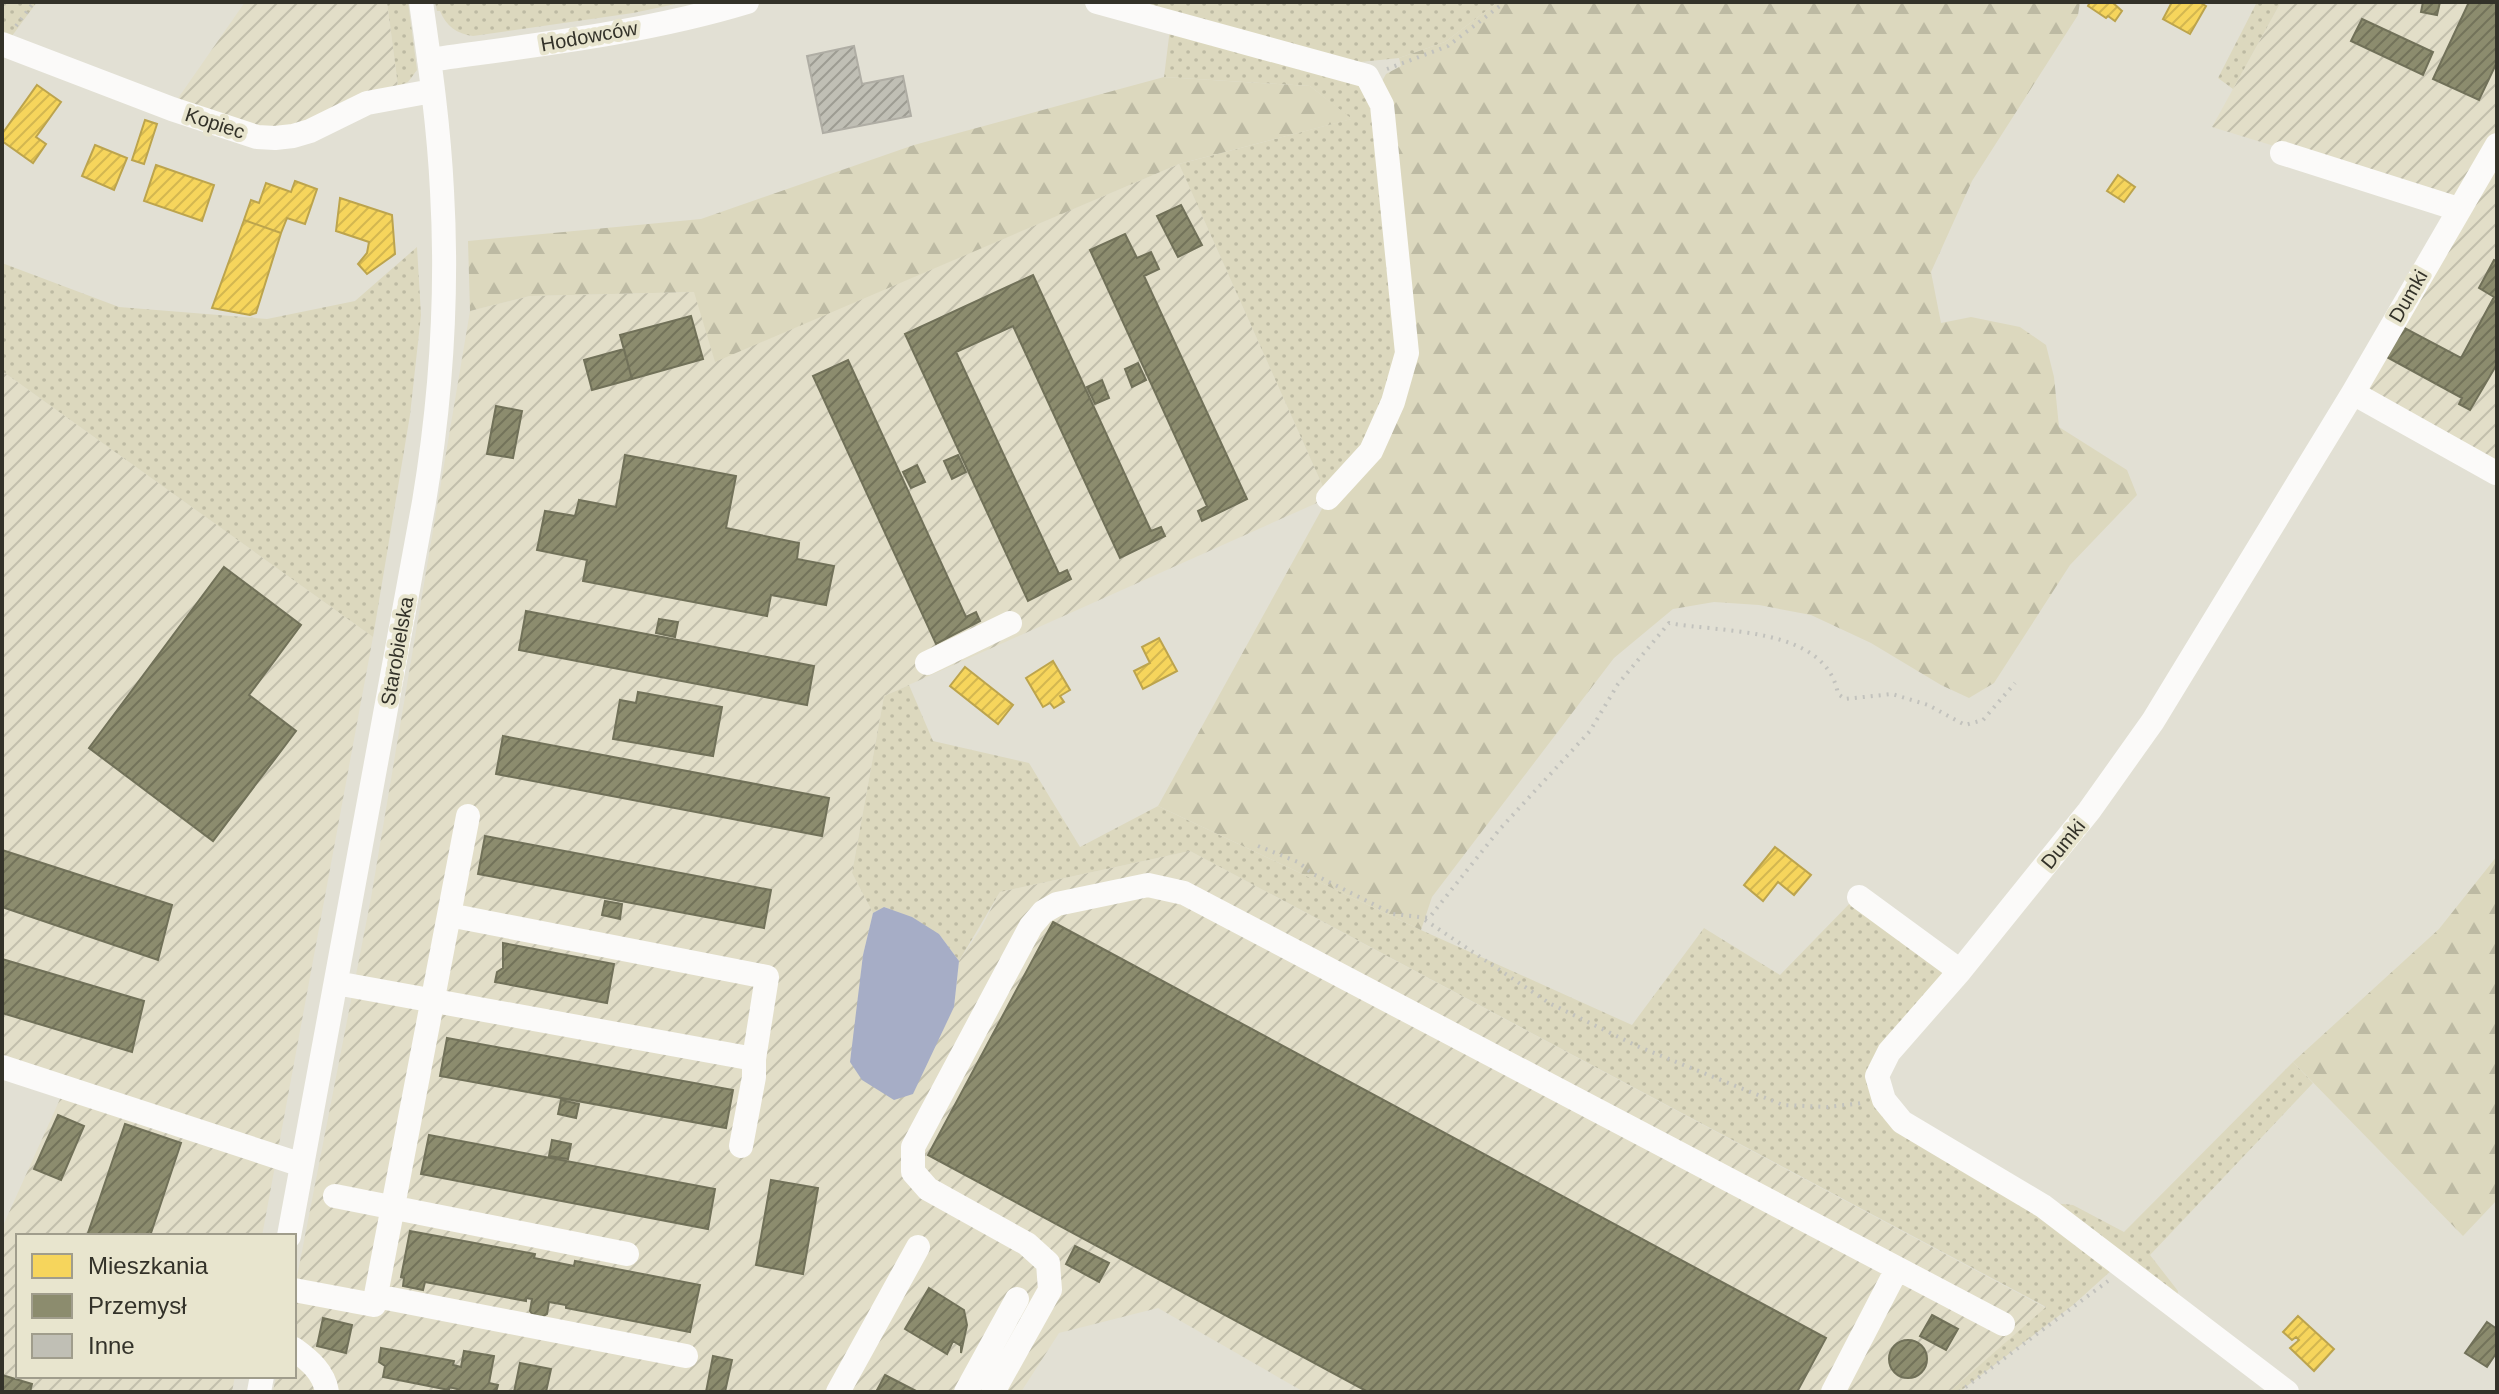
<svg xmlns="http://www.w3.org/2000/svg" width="2499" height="1394" font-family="Helvetica,sans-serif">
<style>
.industrial{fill:url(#industrial-furrows)}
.grass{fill:url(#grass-dots)}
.forest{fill:url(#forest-firs)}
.water{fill:#a6adc6}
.homes{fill:url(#homes-hatch);stroke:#bca44d;stroke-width:2}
.industry{fill:url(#industry-hatch);stroke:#717159;stroke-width:2}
.building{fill:url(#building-hatch);stroke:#afada4;stroke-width:2}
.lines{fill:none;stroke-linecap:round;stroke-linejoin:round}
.path{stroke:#c2c2bd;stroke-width:4;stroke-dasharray:2 6;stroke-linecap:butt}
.minor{stroke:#fbfaf9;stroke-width:24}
.labels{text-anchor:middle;stroke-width:8;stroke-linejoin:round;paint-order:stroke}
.street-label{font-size:20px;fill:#333229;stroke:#e8e5ce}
</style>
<defs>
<pattern id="industrial-furrows" width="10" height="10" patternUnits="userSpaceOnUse" patternTransform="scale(2)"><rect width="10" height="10" fill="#e2dec8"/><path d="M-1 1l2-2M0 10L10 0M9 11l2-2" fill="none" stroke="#c2bfac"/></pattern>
<pattern id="grass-dots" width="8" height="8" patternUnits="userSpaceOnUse" patternTransform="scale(2)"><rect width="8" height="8" fill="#dcd8be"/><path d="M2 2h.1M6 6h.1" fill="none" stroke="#bdbaa3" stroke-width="1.8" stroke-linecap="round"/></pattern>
<pattern id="forest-firs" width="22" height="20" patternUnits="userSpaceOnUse" patternTransform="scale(2)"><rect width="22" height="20" fill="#dcd8be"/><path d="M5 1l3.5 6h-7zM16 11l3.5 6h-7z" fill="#bdbaa3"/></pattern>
<pattern id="homes-hatch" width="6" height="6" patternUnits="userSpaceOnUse" patternTransform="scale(2)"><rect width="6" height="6" fill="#f6d55c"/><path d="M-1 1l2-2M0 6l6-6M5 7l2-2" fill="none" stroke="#d3b750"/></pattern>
<pattern id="industry-hatch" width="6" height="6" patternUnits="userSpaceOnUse" patternTransform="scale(2)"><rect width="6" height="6" fill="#8c8c6e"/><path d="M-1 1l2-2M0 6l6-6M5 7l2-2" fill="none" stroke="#73735a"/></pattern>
<pattern id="building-hatch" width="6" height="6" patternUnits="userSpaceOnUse" patternTransform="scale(2)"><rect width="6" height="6" fill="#c0bfb5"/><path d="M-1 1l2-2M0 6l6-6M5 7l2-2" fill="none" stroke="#9d9c93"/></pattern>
</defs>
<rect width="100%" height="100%" fill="#e2e0d4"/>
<path class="industrial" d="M 245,2 L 387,2 L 398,86 L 276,132 L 174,104 Z
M 2281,2 L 2497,2 L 2497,137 L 2454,201 L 2212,127 Z
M 2497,153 L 2497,469 L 2364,396 Z
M 1179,164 L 1328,498 L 884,696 L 852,873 L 873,913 L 863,955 L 860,993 L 954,1007 L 959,961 L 980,930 L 1000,892 L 1190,851 L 2046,1308 L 1949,1392 L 1304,1392 L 1158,1308 L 1059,1333 L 1021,1392 L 273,1392 L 276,1376 L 294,1376 L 294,1292 L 371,898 L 470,311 L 530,296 L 695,292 L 715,361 Z
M 2,371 L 373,637 L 262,1236 L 18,1236 L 18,1376 L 235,1376 L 232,1392 L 2,1392 L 2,1228 L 69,1079 L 2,1057 Z"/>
<path class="grass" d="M 2,2 L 37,2 L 9,40 L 2,37 Z
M 387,2 L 408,2 L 417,70 L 408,82 L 398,86 Z
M 435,2 L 685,2 L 633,13 L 473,36 C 457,34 446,26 440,11 L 437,11 Z
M 1128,2 L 1498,2 L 1445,42 L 1399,58 L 1351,63 Z
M 2257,2 L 2281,2 L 2233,89 L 2218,78 Z
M 1170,29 L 1364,81 L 1382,105 L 1407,353 L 1393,402 L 1328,498 L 1179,164 L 1351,119 L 1310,86 L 1164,77 Z
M 417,247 L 421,315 L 410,415 L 373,637 L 2,371 L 2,263 L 119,307 L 267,319 L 355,301 Z
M 909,685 L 933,741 L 1029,763 L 1080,847 L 1158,806 L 1421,930 L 1632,1025 L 1704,928 L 1780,975 L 1853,900 L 1948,970 L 1874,1089 L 2039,1209 L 2113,1269 L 2073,1305 L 1959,1392 L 1949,1392 L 2046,1307 L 1190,851 L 1000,892 L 959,961 L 939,934 L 885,907 L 873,913 L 852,873 L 884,696 Z
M 2293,1062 L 2313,1083 L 2150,1255 L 2178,1291 L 2177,1300 L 2052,1203 L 2073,1205 L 2124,1232 Z"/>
<path class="forest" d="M 1498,2 L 2080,2 L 2078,15 L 1972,181 L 1931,272 L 1941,323 L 1971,317 L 2020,327 L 2046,345 L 2054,377 L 2059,427 L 2127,470 L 2137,495 L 2070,565 L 1994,683 L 1969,698 L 1941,685 L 1871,643 L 1811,615 L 1759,605 L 1714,602 L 1673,609 L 1614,658 L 1432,897 L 1421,930 L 1158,806 L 1328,498 L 1371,451 L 1407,353 L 1381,83 L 1386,74 L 1401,66 L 1399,58 L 1445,42 Z
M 1164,77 L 1310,86 L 1352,119 L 1179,164 L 715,362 L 694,292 L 530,296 L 470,311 L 468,241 L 701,219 L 914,145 Z
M 2497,856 L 2497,1200 L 2463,1236 L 2293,1062 L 2439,929 Z"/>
<path class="water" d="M 884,907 L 912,917 L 939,934 L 959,961 L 954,1007 L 913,1094 L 894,1100 L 862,1080 L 850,1062 L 863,955 L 873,913 Z"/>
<path class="homes" d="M 2090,2 L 2112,2 L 2122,11 L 2115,21 L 2108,16 L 2106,18 L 2088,6 Z
M 2172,2 L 2199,2 L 2206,6 L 2190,34 L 2163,19 Z
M 37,85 L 61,102 L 36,137 L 46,144 L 33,163 L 2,141 L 2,134 Z
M 145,120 L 157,124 L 144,164 L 132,160 Z
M 95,145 L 127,158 L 114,190 L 82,176 Z
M 156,165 L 214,185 L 202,221 L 144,201 Z
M 2118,175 L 2135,187 L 2124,202 L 2107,191 Z
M 295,181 L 317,189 L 305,224 L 287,218 L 281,233 L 244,220 L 251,200 L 259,203 L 266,183 L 291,192 Z
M 340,198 L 392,215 L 395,254 L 367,274 L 358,264 L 367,253 L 369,242 L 336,231 Z
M 244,220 L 281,233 L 256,313 L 250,315 L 212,308 Z
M 1159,638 L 1177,671 L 1143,689 L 1134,671 L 1150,663 L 1142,647 Z
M 1053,661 L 1070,690 L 1060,696 L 1064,702 L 1054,708 L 1050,703 L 1043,707 L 1026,678 Z
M 965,667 L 1013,705 L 998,724 L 950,686 Z
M 1775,847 L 1811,875 L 1794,895 L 1778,882 L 1763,901 L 1744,885 Z
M 2298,1316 L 2334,1349 L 2314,1371 L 2290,1348 L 2299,1340 L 2296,1337 L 2292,1340 L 2283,1332 Z"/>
<path class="industry" d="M 2423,2 L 2440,2 L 2437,15 L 2421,12 Z
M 2469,2 L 2497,2 L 2497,62 L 2479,100 L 2433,79 Z
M 2362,19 L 2433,52 L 2423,75 L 2351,41 Z
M 1181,205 L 1202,245 L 1178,257 L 1157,216 Z
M 1125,234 L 1137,258 L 1151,252 L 1159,269 L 1144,276 L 1247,499 L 1202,521 L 1198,511 L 1207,506 L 1090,250 Z
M 2494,260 L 2497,261 L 2497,364 L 2470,410 L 2459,404 L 2462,398 L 2385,356 L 2401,326 L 2461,358 L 2494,297 L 2479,288 Z
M 1033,275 L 1151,531 L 1161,527 L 1165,536 L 1120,558 L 1013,326 L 956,352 L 1059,574 L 1067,570 L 1071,579 L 1028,601 L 905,334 Z
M 691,316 L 703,359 L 632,379 L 620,335 Z
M 624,349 L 632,379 L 592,390 L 584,360 Z
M 848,360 L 966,617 L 976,612 L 980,621 L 936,644 L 813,376 Z
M 1138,363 L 1146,380 L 1132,387 L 1125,369 Z
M 1102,380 L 1109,398 L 1095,404 L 1087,387 Z
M 496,406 L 522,411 L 513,458 L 487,454 Z
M 625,455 L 736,476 L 726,528 L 799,543 L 797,559 L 834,566 L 826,605 L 771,595 L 767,616 L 583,581 L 587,560 L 537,550 L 545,511 L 575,516 L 579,500 L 616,507 Z
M 958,455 L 966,472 L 952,479 L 944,461 Z
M 917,465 L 925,482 L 911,488 L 903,472 Z
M 224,567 L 301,625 L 249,695 L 296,731 L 213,841 L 89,748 Z
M 526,611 L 814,666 L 807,705 L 519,650 Z
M 659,619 L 678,622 L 675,637 L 656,633 Z
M 638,692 L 722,707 L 713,756 L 613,739 L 620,700 L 636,703 Z
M 503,736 L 829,798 L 822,836 L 496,774 Z
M 485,836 L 771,890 L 764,928 L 478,874 Z
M 2,850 L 172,905 L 158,960 L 2,907 Z
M 605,901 L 622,904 L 620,919 L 602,915 Z
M 1053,922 L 1826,1338 L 1797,1392 L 1368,1392 L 928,1155 Z
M 503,943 L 614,964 L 607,1003 L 495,982 L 497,972 L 503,968 Z
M 2,959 L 144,1001 L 132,1052 L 2,1013 Z
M 447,1038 L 733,1090 L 726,1128 L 440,1076 Z
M 561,1100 L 579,1104 L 576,1118 L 558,1114 Z
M 58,1115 L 84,1126 L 61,1180 L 34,1169 Z
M 125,1124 L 181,1143 L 150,1236 L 87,1236 Z
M 429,1135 L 715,1189 L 708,1229 L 421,1174 Z
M 552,1140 L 571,1144 L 568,1159 L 549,1156 Z
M 771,1180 L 818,1188 L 803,1274 L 756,1265 Z
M 410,1231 L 535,1254 L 534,1258 L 574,1266 L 575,1261 L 700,1285 L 690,1332 L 566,1308 L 566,1305 L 549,1302 L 547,1314 L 542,1317 L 533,1315 L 530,1311 L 532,1299 L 526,1298 L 526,1301 L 425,1282 L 423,1290 L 403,1286 L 404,1278 L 401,1277 Z
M 1075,1246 L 1109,1263 L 1099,1282 L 1066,1264 Z
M 929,1288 L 964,1310 L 967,1325 L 961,1353 L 961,1346 L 953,1341 L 947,1354 L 905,1329 Z
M 1932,1315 L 1958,1329 L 1946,1350 L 1920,1336 Z
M 323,1318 L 352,1325 L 346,1353 L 317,1346 Z
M 2487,1322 L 2497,1329 L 2497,1352 L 2487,1367 L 2465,1353 Z
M1889 1359a19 19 0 1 1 38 0a19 19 0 1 1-38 0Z
M 381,1348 L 454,1361 L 453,1365 L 461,1367 L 464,1351 L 494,1356 L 489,1383 L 498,1385 L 496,1392 L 456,1392 L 457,1389 L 449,1387 L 449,1390 L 383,1377 L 385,1366 L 379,1362 Z
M 713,1356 L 732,1360 L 725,1392 L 706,1392 Z
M 520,1363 L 551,1369 L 546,1392 L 514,1392 Z
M 2,1375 L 32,1384 L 30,1392 L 2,1392 Z
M 885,1375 L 918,1392 L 876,1392 Z"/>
<path class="building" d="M 854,46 L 862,84 L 903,76 L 911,116 L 823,133 L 807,56 Z"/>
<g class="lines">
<path class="path" d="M 16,26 L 34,2
M 1387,69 L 1448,46 L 1505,2
M 1258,846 L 1298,862 L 1313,874 L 1393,914 L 1429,918 L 1499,830 L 1590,731 L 1618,684 L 1669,623 C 1722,633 1826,626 1838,694 L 1845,699 L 1892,694 L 1928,705 L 1965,725 L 1983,720 L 2015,683
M 1425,920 L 1549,1003 L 1637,1046 L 1783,1105 L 1828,1107 L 1862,1103
M 1959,1392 L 2108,1281"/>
<path class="minor" d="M 1097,2 L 1367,76 L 1382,105 L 1407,353 L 1393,402 L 1371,451 L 1328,498
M 2,44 L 172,109 L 257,137 L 275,138 L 293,136 L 310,131 L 367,103 L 432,91
M 429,60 C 535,45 645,33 747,2
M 2282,153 L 2458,209
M 2353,393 L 2496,473
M 927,663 L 1010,623
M 1859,897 L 1960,971
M 336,983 L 754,1059 L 767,977 L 449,915
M 2,1067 L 302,1165
M 741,1146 L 754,1077 L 754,1059
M 335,1196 L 627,1254
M 289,1236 L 424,502 C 441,399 448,295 442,191 C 439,128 430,64 421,2
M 294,1290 L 374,1305 L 468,816
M 376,1296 L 686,1356
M 294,1349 C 309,1360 324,1372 327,1392
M 259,1392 L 262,1376
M 838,1392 L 918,1247
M 966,1392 L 1017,1299
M 993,1392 L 1050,1290 L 1048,1263 L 1027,1244 L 928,1189 L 913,1172 L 913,1147 L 1031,926 L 1043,912 L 1057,904 L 1148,885 L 1184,893 L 2003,1324
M 1833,1392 L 1897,1269
M 2287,1392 L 2043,1206 L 1902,1122 L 1884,1100 L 1877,1076 L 1889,1052 L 1960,971 L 2089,811 L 2153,721 L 2353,393 L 2497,145"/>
</g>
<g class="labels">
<g class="street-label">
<text transform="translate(589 36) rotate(-10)" y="7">Hodowców</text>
<text transform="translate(215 123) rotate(18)" y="7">Kopiec</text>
<text transform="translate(2408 296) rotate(-60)" y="7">Dumki</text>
<text transform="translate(397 651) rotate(-80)" y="7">Starobielska</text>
<text transform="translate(2063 844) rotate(-51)" y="7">Dumki</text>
</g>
</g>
<rect width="2499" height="1394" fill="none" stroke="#333229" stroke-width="8"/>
<rect x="16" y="1234" width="280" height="144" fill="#e8e5ce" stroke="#a09d8c" stroke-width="2"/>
<rect x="32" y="1254" width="40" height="24" fill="#f6d55c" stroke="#a09d8c" stroke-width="2"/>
<text x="88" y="1274" font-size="24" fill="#333229">Mieszkania</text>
<rect x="32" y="1294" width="40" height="24" fill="#8c8c6e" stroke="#a09d8c" stroke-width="2"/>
<text x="88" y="1314" font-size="24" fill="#333229">Przemysł</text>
<rect x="32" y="1334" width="40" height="24" fill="#c0bfb5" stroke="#a09d8c" stroke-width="2"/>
<text x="88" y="1354" font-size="24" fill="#333229">Inne</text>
</svg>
